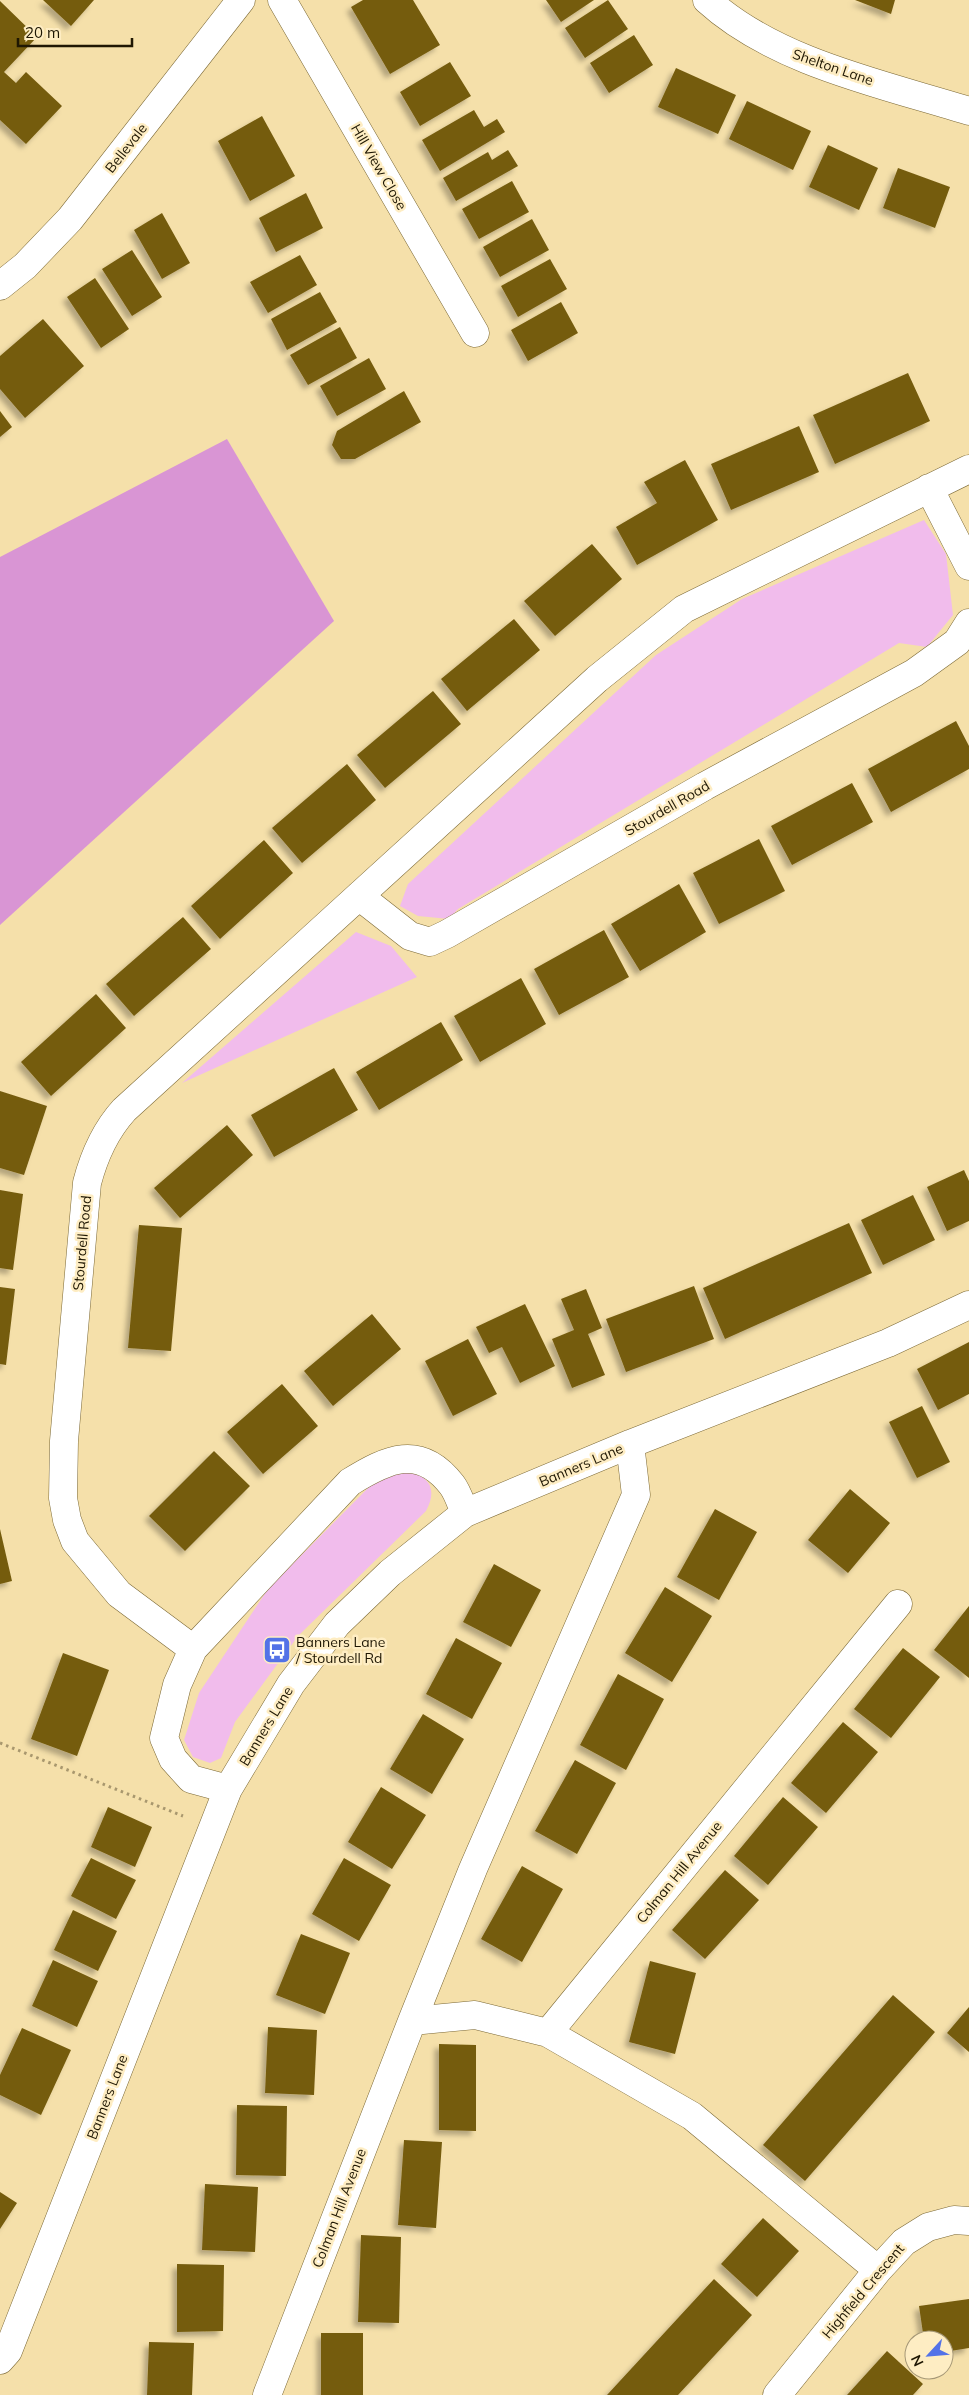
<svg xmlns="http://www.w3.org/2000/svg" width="969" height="2395" font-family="Mulish,sans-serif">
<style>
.green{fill:#f1bcec}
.forest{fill:#d995d4}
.building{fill:#755c11;filter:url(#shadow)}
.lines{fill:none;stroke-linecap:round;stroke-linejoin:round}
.minor-casing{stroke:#7c6936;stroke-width:29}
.path{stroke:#a8976e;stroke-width:3;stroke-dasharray:2.5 4;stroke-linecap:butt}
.minor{stroke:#fff;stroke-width:28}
.labels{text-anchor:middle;stroke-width:5;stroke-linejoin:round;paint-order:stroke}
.street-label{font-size:14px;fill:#1f1703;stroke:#feedc3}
.poi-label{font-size:14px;fill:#1f1703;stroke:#feedc3;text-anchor:start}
</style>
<defs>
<filter id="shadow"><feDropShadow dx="-4.5" dy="4.5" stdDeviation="2.5" flood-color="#0004"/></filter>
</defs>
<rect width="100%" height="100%" fill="#f5e0aa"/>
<path class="green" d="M 924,520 L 946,554 L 953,615 L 927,647 L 899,643 L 458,909 L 449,919 L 418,916 L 400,906 L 408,884 L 656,655 L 742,599 Z
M 356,932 L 391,946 L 417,977 L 182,1083 Z
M 399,1469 C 425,1473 440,1485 426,1511 L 298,1636 L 235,1722 L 221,1758 L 210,1763 L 193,1757 L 184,1740 L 199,1693 L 268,1589 L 370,1486 Z"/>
<path class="forest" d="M 227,439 L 334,621 L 0,925 L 0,557 Z"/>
<path class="building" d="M 43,0 L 94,0 L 71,26 Z
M 363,0 L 413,0 L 440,45 L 390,74 L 351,7 Z
M 546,0 L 594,0 L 561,22 Z
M 608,0 L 628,29 L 585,58 L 565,28 Z
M 855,0 L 895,0 L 891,14 Z
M 0,1 L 37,37 L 4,72 L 16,83 L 26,72 L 62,106 L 26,144 L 0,120 Z
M 634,35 L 653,65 L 609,93 L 590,63 Z
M 450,62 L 471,96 L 420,126 L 400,92 Z
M 676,68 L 736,95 L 718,134 L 658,107 Z
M 747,101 L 811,131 L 793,170 L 729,139 Z
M 474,110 L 484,127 L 497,119 L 505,132 L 440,171 L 422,140 Z
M 262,116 L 295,176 L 250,201 L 218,141 Z
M 828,145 L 878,168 L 859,210 L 809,187 Z
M 508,150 L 518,166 L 456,201 L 443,178 L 488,152 L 492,160 Z
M 898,168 L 950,187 L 935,228 L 883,208 Z
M 512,181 L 529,212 L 479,239 L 462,209 Z
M 306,193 L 323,228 L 276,252 L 259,218 Z
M 162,213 L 190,263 L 162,279 L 134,230 Z
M 532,219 L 549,250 L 500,277 L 483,247 Z
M 132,250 L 162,297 L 132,316 L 102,269 Z
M 300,255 L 317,285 L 268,313 L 250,282 Z
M 550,259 L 567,289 L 518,317 L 501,286 Z
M 95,278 L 129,329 L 101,348 L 67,297 Z
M 320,292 L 337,322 L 287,350 L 271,319 Z
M 561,302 L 578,333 L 528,361 L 511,330 Z
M 43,319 L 84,366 L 25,418 L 0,389 L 0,356 Z
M 340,327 L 357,358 L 308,385 L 290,355 Z
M 369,358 L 386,389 L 337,416 L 320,386 Z
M 908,373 L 930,421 L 835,464 L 813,415 Z
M 404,391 L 421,422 L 355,459 L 341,459 L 332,445 L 337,431 Z
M 0,411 L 12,427 L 0,437 Z
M 799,426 L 819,472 L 731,510 L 711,464 Z
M 685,460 L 718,520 L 637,565 L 616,527 L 657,503 L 644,482 Z
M 592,544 L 622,579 L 555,636 L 524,601 Z
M 514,619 L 540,650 L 467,711 L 441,679 Z
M 433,691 L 461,724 L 385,788 L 357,755 Z
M 956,721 L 969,746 L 969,769 L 891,812 L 868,769 Z
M 347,764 L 376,800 L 302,863 L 272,828 Z
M 852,783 L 873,822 L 792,865 L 771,826 Z
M 759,839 L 785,891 L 719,924 L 693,873 Z
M 264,840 L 293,873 L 220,939 L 191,906 Z
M 679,884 L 706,932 L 640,971 L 611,924 Z
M 183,917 L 211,949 L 134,1016 L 106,984 Z
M 604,930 L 629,977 L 559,1015 L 534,969 Z
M 521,978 L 546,1024 L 480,1062 L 454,1016 Z
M 96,994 L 126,1028 L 51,1096 L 21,1062 Z
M 441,1022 L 463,1060 L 379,1110 L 356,1072 Z
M 334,1068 L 358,1110 L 274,1157 L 251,1115 Z
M 0,1091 L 47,1106 L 24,1175 L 0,1168 Z
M 227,1125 L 253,1155 L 180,1218 L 154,1188 Z
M 964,1170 L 969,1181 L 969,1221 L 947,1231 L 927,1187 Z
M 0,1190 L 23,1194 L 13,1270 L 0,1268 Z
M 913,1195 L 935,1240 L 883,1265 L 861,1220 Z
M 849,1223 L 872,1273 L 725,1339 L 703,1288 Z
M 139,1225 L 182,1228 L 171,1351 L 128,1348 Z
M 694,1286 L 714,1339 L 626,1372 L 606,1319 Z
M 0,1287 L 15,1289 L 6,1365 L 0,1364 Z
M 586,1289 L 602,1328 L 588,1334 L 605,1375 L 572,1388 L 552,1339 L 574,1330 L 561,1299 Z
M 525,1304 L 555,1366 L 520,1383 L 502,1347 L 489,1353 L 476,1327 Z
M 372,1314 L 401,1349 L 333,1406 L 304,1371 Z
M 468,1339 L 497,1394 L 453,1416 L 425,1361 Z
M 969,1342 L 969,1394 L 938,1410 L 917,1369 Z
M 282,1384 L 318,1426 L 263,1474 L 227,1432 Z
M 922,1406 L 950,1462 L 917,1478 L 889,1422 Z
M 214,1451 L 250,1486 L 185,1551 L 149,1516 Z
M 850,1489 L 890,1523 L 848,1573 L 808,1540 Z
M 715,1509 L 757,1532 L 719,1600 L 677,1577 Z
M 0,1529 L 12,1581 L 0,1584 Z
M 494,1564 L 541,1590 L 511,1647 L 463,1622 Z
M 665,1587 L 712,1616 L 672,1682 L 625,1653 Z
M 969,1606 L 969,1678 L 934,1650 Z
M 456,1638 L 502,1663 L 472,1719 L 426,1694 Z
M 903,1648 L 940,1677 L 891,1738 L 854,1709 Z
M 63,1653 L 109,1670 L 77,1756 L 31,1739 Z
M 618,1674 L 664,1699 L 626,1770 L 580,1745 Z
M 423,1714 L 464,1739 L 432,1794 L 390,1769 Z
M 843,1722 L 878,1752 L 826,1813 L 791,1783 Z
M 575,1760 L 616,1783 L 577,1854 L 535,1831 Z
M 381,1787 L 426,1815 L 392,1869 L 348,1842 Z
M 783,1797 L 818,1827 L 768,1885 L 734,1856 Z
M 108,1807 L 152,1827 L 135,1867 L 91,1847 Z
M 91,1858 L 136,1880 L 116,1919 L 71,1896 Z
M 344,1858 L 391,1885 L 359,1941 L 312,1914 Z
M 522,1866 L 563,1889 L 522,1962 L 481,1939 Z
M 725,1870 L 759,1900 L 705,1959 L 672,1930 Z
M 73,1910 L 117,1931 L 98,1971 L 54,1950 Z
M 301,1934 L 350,1953 L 325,2014 L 276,1995 Z
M 53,1960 L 98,1981 L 77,2027 L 32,2006 Z
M 650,1961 L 696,1973 L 675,2054 L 629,2042 Z
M 893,1995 L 935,2032 L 805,2181 L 763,2145 Z
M 969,2007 L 969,2052 L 947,2033 Z
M 268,2027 L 317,2030 L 314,2095 L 265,2093 Z
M 22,2028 L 71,2050 L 41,2115 L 0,2095 L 0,2075 Z
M 439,2044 L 476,2045 L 476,2131 L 439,2130 Z
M 237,2105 L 287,2106 L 286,2176 L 236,2175 Z
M 404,2140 L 442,2142 L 436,2228 L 398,2225 Z
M 205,2184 L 258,2187 L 255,2252 L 202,2250 Z
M 0,2192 L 17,2203 L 0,2229 Z
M 763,2218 L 799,2251 L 757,2297 L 721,2264 Z
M 361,2235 L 401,2237 L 399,2323 L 358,2322 Z
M 177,2264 L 224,2265 L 223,2331 L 177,2332 Z
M 714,2279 L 752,2315 L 678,2395 L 607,2395 Z
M 969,2299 L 969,2348 L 944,2352 L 944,2340 L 924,2340 L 919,2306 Z
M 321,2333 L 363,2333 L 363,2395 L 321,2395 Z
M 149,2342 L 194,2343 L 192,2395 L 147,2395 Z
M 887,2351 L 923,2384 L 913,2395 L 847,2395 Z"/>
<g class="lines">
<g class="minor-casing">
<path id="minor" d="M 282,0 L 475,333
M 707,0 C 775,62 882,84 969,111
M 0,286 L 25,266 L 70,219 L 241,0
M 929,488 L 969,566
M 359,896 L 410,936 L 430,942 L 447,934 L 705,786 L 914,673 L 957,642 L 969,623
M 193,1649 L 119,1594 L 75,1541 L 67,1520 L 63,1498 L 64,1441 L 87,1183 C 94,1156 105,1131 124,1110 L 597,679 L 684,609 L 969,469
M 228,1789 L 191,1779 L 173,1759 L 164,1738 L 177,1685 L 193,1649 L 350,1482 C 387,1459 420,1443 452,1485 C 458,1493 461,1504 465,1513
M 412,2021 L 475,2015 L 548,2033 L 898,1604
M 548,2033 L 692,2116 L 878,2270
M 0,2360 L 8,2351 L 228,1789 L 291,1684 L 337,1624 L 390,1573 L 465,1513 L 630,1444 L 888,1343 L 969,1305
M 267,2395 L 412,2021 L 473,1869 L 636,1495 L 630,1444
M 777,2395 L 878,2270 L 904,2242 L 928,2227 L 954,2220 L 969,2221"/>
</g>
<path class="path" d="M 0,1743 L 183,1816"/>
<use href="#minor" class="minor"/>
</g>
<defs>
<g id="bus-square" transform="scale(1.4375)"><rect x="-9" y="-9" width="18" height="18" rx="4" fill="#5372e7" stroke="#feedc3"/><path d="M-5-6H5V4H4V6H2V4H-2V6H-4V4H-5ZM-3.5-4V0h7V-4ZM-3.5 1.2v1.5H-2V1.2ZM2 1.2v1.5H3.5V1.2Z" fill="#fff"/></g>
</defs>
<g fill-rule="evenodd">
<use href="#bus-square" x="277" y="1650"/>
</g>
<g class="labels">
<g class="street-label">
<text transform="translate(833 67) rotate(19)" y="5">Shelton Lane</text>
<text transform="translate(126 148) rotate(-52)" y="5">Bellevale</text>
<text transform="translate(379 167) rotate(60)" y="5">Hill View Close</text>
<text transform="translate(667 808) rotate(-30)" y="5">Stourdell Road</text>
<text transform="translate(82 1243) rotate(-85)" y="5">Stourdell Road</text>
<text transform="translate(581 1465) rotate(-23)" y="5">Banners Lane</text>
<text transform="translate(266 1726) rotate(-59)" y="5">Banners Lane</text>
<text transform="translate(679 1872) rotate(-51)" y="5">Colman Hill Avenue</text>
<text transform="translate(107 2097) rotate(-69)" y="5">Banners Lane</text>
<text transform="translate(339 2208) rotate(-69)" y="5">Colman Hill Avenue</text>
<text transform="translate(863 2291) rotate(-50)" y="5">Highfield Crescent</text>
</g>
<g class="poi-label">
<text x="296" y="1647">Banners Lane<tspan x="296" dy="16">/ Stourdell Rd</tspan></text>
</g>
</g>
<g transform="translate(929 2355) rotate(244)"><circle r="24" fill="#feedc3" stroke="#a59776"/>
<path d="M0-4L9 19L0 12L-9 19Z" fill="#5372e7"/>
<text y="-8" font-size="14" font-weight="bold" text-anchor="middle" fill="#1f1703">N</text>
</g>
<path d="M18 38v8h114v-8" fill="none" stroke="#1f1703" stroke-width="2.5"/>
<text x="25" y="38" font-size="15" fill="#1f1703" stroke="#feedc3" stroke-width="4" paint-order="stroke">20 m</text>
</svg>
